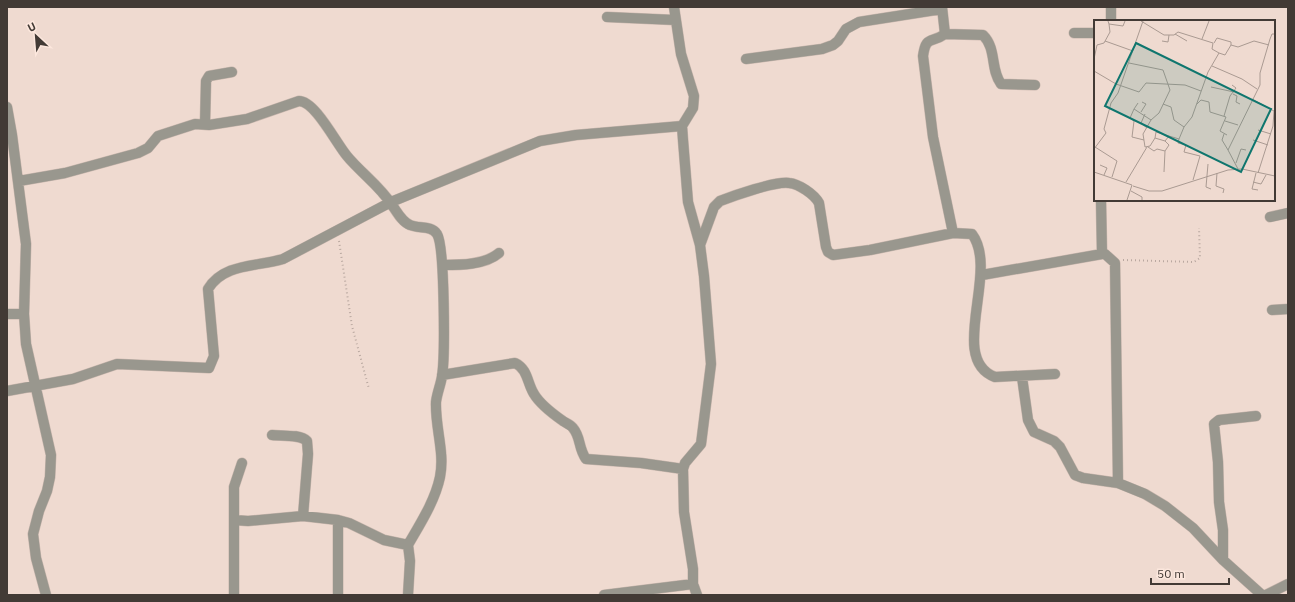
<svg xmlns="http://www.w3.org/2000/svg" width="1295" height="602" font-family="'IBM Plex Sans',sans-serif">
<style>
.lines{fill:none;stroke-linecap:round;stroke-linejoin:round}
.minor-casing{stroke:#c9b7ae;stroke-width:11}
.path{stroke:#b9a8a0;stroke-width:2;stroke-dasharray:1 3;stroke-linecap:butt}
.minor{stroke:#99978e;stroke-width:10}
.inset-road{fill:none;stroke:#aa9a92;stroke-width:1}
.view{fill:#0f766e;fill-opacity:0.15;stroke:#0f766e;stroke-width:2}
.inset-edge{fill:none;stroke:#423a35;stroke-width:2}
</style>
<rect width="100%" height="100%" fill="#efdad0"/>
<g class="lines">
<g class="minor-casing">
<path id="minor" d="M 942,7 L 945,34 C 931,44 926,35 923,56 L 933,137 L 953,233
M 607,17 L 675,20
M 1111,21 L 1111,7
M 1074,33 L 1095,33
M 945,34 L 983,35 C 997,49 990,69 1001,84 L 1035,85
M 746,59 L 822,49 L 833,45 L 838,41 L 846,29 L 859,22 L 942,9
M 7,107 L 12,135 L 26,244 L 24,314 L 26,344 L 51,455 L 50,477 L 47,491 L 39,511 L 33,534 L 36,558 L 46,595
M 205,124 L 206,81 L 209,76 L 232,72
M 19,181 L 65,173 L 138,153 L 148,148 L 158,136 L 195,124 L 209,125 L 247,119 L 299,101 C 315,101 336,143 347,156 C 361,173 380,186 392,205 C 397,212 402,222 410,225 C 419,229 431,225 437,234 C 445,246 445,358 442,376 C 441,384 437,393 436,402 C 435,428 445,452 440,477 C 435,501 420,524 408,545
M 1101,200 L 1102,254 L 1105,254 L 1115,263 L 1118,483 L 1145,494 L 1165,506 L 1193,528 L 1223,560 L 1262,595
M 1270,217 L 1288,213
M 700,245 L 714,207 L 720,201 C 733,196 775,181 789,183 C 799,184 814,194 819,203 L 826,247 L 828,252 L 833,255 L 870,250 L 953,233 L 972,234 C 1000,271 947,359 995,377 L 1055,374
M 443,265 C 460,265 485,265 499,253
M 982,275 L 1102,254
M 1272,310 L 1288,309
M 7,314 L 24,314
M 442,375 L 515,363 C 528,369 527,383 534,394 C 540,404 553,414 563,421 C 566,423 571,425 573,428 C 581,437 578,448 586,459 L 641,463 L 683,469
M 1022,377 L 1028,420 L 1034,432 L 1054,441 L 1060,447 L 1075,475 L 1083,478 L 1118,483
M 7,391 L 73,379 L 117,364 L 209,368 L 214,356 L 208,289 C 224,263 257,267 283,259 L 391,202 L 540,141 L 576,135 L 682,126
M 272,435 C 282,436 300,434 307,441 L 308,454 L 303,516
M 242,463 L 234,487 L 234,520 L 248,521 L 303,516 L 338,520 L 349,523 L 384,540 L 408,545 L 410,561 L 408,595
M 1223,560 L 1223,530 L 1219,502 L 1218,462 L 1214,424 L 1219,420 L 1256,416
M 693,584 L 697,595
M 234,595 L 234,520
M 338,595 L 338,520
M 604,595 L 693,584 L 693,569 L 684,512 L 683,469 L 685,463 L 701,444 L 711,364 L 704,276 L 700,245 L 688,202 L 683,140 L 682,126 L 693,108 L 694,96 L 681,54 L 674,7
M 1266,595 L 1288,584"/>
</g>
<path class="path" d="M 339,241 L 352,326 L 369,389
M 1123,260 L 1194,262 L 1200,258 L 1199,228"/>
<use href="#minor" class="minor"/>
</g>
<g transform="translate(1094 20)">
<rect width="181" height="181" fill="#efdad0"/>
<path class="inset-road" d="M 14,1 L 15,4 L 29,6 L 31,1M 81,14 L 93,21M 108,19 L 115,1M 11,21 L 39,31M 68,21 L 74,22 L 75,15M 120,23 L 123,18 L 137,22 L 137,25 L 144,27 L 160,21 L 175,25M 125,33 L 131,35 L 137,25M 0,39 L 3,25 L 10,23 L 16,12 L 15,4M 35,43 L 69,50 L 76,70 L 65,93 L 57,100M 118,46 L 148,59 L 163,69M 0,51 L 22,64 L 45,72 L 52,63 L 91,65 L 107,71M 117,67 L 140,72M 139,74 L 143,76 L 142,82 L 146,84M 158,79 L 180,91 L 179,106 L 164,153M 44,83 L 40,89 L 57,100 L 49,114 L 51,127 L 56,126 L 61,118 L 71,121 L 75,116 L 85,119 L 90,107 L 98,97 L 114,52 L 125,33 L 118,29 L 119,23 L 84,12 L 80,15 L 70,15 L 47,1M 69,84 L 77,87 L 80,100 L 90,107M 103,84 L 107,80 L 115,82 L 116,92 L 132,97 L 126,111 L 133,115M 40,89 L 36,98 L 40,101 L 38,117 L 50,120M 47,92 L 52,84 L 48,82M 51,94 L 47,103 L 53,108M 130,96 L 136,76 L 142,68 L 138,65M 131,101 L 144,105M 164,110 L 177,114M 130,114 L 128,120 L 134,130M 61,118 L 62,112 L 75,116M 85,119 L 84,123 L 92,125 L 90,132 L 106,136 L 99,160M 159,120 L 174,125M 1,127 L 23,141 L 18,157M 54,127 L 60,131 L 63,129 L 71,131M 0,129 L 12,113 L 10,109 L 17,83 L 24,73 L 49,1M 142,143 L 147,129 L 152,130M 114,144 L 112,167 L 117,169M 6,145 L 13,148 L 10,155M 144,149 L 134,130 L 166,65 L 166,53 L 176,19 L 178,14 L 181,14M 0,152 L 38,165 L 33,180M 70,152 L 71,131 L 75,125 L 71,121M 123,153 L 122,166 L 130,169 L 129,173M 162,153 L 158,169 L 164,170M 32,162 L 53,127M 159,162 L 167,164 L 172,155M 39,166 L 55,171 L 68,171 L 134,150 L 148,149 L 181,156M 37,171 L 48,177 L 48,180"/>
<path class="view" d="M 42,23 L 177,89 L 147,152 L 11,86 Z"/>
<rect width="181" height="181" class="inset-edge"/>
</g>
<rect width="1295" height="602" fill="none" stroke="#423a35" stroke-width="16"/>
<g transform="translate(36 36) rotate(334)" stroke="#fce7dd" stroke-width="3" paint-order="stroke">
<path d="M0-3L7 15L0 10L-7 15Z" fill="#423a35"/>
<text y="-6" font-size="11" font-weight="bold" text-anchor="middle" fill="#423a35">U</text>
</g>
<path d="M1151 578v6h78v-6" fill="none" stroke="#423a35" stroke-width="2"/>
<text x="1157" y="578" font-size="12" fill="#423a35" stroke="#fce7dd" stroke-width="3" paint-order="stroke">50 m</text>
</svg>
